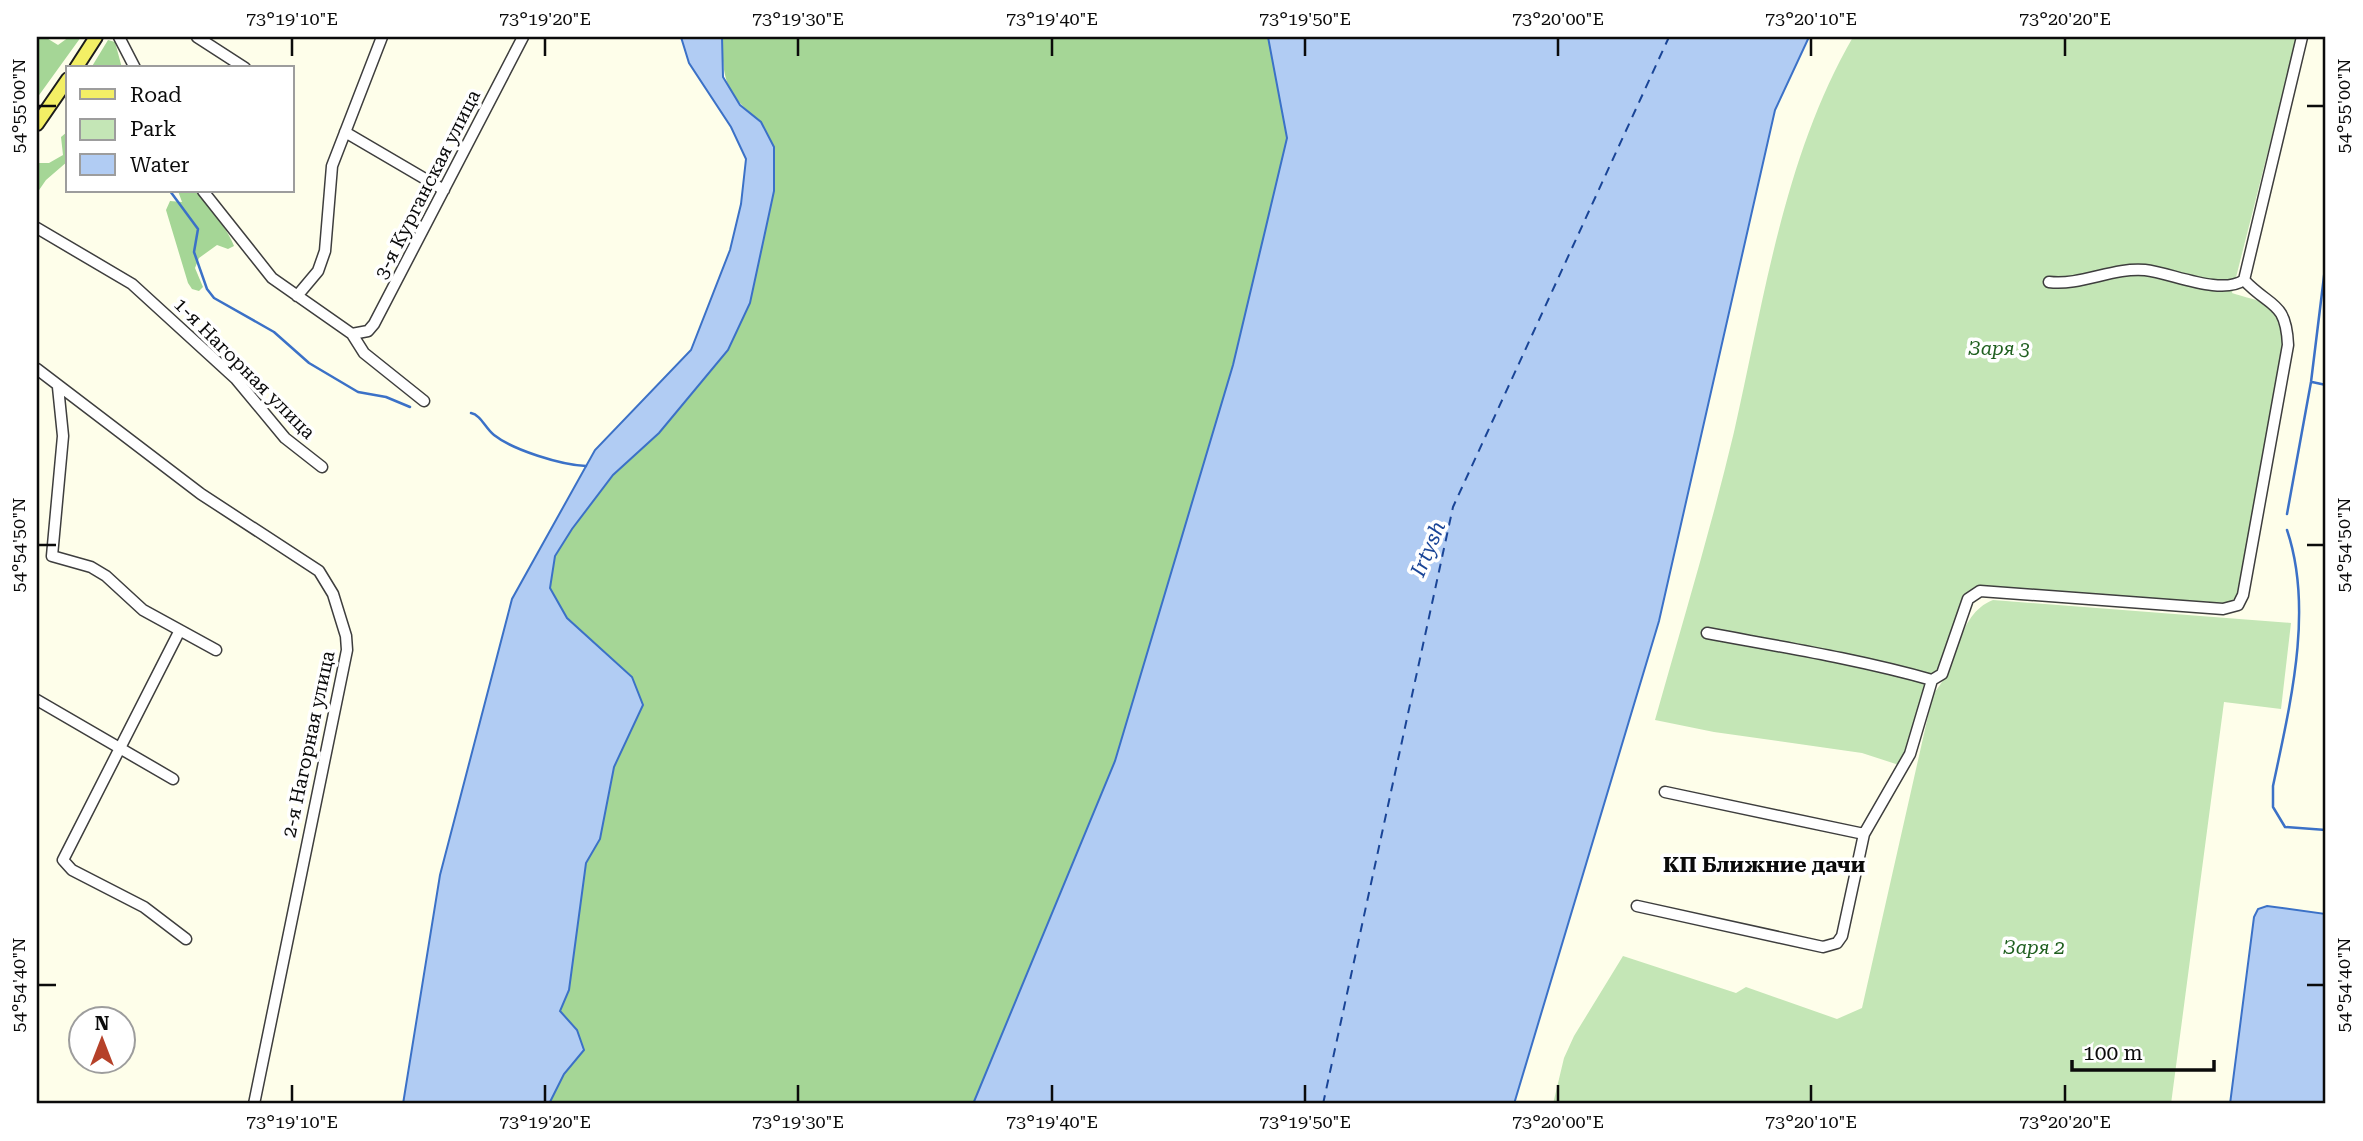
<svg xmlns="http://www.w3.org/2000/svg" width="2363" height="1141" font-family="'Roboto Serif',serif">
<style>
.green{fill:#c4e6b6}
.forest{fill:#a5d696}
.water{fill:#b1ccf3;stroke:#3b71c7;stroke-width:2}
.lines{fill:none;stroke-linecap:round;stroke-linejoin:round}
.stream{stroke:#3b71c7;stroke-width:2.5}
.ferry{stroke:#1a4597;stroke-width:2;stroke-dasharray:9 7;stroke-linecap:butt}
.minor-casing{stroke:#3e3e3e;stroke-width:13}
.major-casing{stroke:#1c1c1c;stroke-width:16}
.minor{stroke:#fff;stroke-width:10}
.major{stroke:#f3ef65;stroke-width:12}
.ticks{fill:none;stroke:#0b0b0b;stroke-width:2.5}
.labels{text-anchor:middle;stroke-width:7;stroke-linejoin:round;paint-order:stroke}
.street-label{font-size:19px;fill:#0b0b0b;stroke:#fff}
.park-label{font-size:19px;font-style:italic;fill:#1f5f1f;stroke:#fff}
.water-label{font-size:21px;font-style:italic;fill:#1a4597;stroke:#fff}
.neighbourhood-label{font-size:21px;font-weight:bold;fill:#0b0b0b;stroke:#fff}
.neatline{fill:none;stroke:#0b0b0b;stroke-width:2.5}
.ticks-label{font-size:18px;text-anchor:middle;fill:#0b0b0b}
</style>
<rect width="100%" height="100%" fill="#fefeea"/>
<path class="green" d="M 1853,37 L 2297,37 L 2232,293 C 2274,306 2277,300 2285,347 L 2237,595 L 2231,602 L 2224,603 L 1998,588 L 1970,590 C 1952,616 1954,651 1935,677 L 1927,677 L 1904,759 L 1899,765 L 1862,753 L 1714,732 L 1655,720 C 1682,624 1711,529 1734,432 C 1764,300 1784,156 1853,37 Z
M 1993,600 L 2291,623 L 2281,709 L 2224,702 L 2171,1104 L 1553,1104 L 1564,1058 L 1574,1036 L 1623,956 L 1736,993 L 1746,987 L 1837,1019 L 1862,1008 L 1933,694 C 1960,666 1955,615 1993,600 Z"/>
<path class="forest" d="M 37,37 L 45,37 L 58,45 L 69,37 L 81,37 L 37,98 Z
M 722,37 L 1268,37 L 1287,138 L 1233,365 L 1115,761 L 973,1104 L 549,1104 L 564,1074 L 583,1050 L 577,1030 L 560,1011 L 569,990 L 586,863 L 600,839 L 614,767 L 642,705 L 632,677 L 567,618 L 550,588 L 555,556 L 572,529 L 613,475 L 659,433 L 728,350 L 761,122 C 725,93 723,82 722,37 Z
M 108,40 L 115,42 L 122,68 L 91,68 Z
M 68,123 L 68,161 L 46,180 L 37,193 L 37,163 L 49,163 L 63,155 L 61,137 L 67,132 Z
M 178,191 L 197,191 C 207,200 230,234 234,246 L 228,249 L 217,245 L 199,258 L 195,268 L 203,287 L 199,291 L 192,289 L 188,283 L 166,210 L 170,201 L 182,202 Z"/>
<path class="water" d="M 681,37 L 722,37 L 723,77 L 740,105 L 761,122 L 774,147 L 774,191 L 750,303 L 728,350 L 659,433 L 613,475 L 572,529 L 555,556 L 550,588 L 567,618 L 632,677 L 643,705 L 614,767 L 600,839 L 586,863 L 569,990 L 560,1011 L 577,1030 L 584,1050 L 564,1074 L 549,1104 L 403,1104 L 440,875 L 512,599 L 595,450 L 691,350 L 730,250 L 741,204 L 746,159 L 731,127 L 689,63 Z
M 1268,37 L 1809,37 L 1775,110 L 1659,621 L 1514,1104 L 973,1104 L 1115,761 L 1233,365 L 1287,138 Z
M 2267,906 L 2326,914 L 2326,1104 L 2230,1104 L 2254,917 L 2258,909 Z"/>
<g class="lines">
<path class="stream" d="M 170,191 L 198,229 L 194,252 L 207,289 L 214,298 L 274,332 L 309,363 L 358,392 L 386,397 L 410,407
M 2312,382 L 2326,385
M 471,413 C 481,415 485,428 494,435 C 513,450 561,465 586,466
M 2287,514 L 2311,382 L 2326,260
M 2287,530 C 2314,610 2290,705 2273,786 L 2273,807 L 2285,827 L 2326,830"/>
<path class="ferry" d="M 1323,1104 L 1453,507 L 1669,37"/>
<g class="minor-casing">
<path id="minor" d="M 119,37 L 135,68
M 197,37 L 245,68
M 345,132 L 444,190
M 203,191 L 272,278 L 352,334 L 364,353 L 424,401
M 37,228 L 132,284 L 236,379 L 285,438 L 322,467
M 2049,282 C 2081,286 2113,267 2145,270 C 2172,273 2221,296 2244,280 L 2302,37
M 297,296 L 318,271 L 325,251 L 332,166 L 382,37
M 352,334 L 368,331 L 374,324 L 523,37
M 37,369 L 201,494 L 319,571 L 333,594 L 346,636 L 347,650 L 254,1104
M 58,387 L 63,436 L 52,556 L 91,567 L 106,576 L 143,610 L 216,650
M 179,632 L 63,860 L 72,870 L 144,907 L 186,939
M 1707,633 C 1782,647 1858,659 1932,680 L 1942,674 L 1968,599 L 1980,591 L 2223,609 L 2238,605 L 2243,595 L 2288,345 C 2286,300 2270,308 2244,280
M 37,700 L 173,779
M 1665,792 L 1864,834
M 1637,906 L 1823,947 L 1837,943 L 1842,936 L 1864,834 L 1910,754 L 1932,680"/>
</g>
<g class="major-casing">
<path id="major" d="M 76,68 L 96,37
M 37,124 L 68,79"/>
</g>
<use href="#minor" class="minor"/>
<use href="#major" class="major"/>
</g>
<path class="ticks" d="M 292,38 L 292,56M 545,38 L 545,56M 798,38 L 798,56M 1052,38 L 1052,56M 1305,38 L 1305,56M 1558,38 L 1558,56M 1811,38 L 1811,56M 2065,38 L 2065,56M 38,106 L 56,106M 2307,106 L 2324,106M 38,545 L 56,545M 2307,545 L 2324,545M 38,985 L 56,985M 2307,985 L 2324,985M 292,1085 L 292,1102M 545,1085 L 545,1102M 798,1085 L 798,1102M 1052,1085 L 1052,1102M 1305,1085 L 1305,1102M 1558,1085 L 1558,1102M 1811,1085 L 1811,1102M 2065,1085 L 2065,1102"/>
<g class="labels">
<g class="street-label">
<text transform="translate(427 184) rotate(-63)" y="7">3-я Курганская улица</text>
<text transform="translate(245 368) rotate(45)" y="7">1-я Нагорная улица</text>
<text transform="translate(308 744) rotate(-78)" y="7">2-я Нагорная улица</text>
</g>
<g class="park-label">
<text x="1999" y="355">Заря 3</text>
<text x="2034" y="954">Заря 2</text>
</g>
<g class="water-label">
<text transform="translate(1428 549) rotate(-67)" y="7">Irtysh</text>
</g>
<g class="neighbourhood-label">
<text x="1764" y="872">КП Ближние дачи</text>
</g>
</g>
<rect width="2363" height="1141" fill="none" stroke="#ffffff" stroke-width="77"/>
<rect x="66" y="66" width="228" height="126" fill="#ffffff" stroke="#9d9d9d" stroke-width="2"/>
<rect x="80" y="89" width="35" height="10" fill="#f3ef65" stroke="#9d9d9d" stroke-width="2"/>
<text x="130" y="102" font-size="21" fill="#0b0b0b">Road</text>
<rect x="80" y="119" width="35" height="21" fill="#c4e6b6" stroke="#9d9d9d" stroke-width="2"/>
<text x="130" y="136" font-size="21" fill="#0b0b0b">Park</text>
<rect x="80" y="154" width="35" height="21" fill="#b1ccf3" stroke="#9d9d9d" stroke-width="2"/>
<text x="130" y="172" font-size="21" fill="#0b0b0b">Water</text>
<g transform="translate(102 1040)"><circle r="33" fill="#ffffff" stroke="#9d9d9d" stroke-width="2"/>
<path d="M0-5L12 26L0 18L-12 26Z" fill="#b54129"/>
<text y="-10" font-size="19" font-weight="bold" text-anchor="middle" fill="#0b0b0b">N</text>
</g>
<path d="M2072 1060v10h142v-10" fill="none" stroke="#0b0b0b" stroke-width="3.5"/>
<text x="2083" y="1060" font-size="21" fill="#0b0b0b" stroke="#ffffff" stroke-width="5" paint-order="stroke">100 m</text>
<rect x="38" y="38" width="2286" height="1064" class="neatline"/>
<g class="ticks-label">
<text x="292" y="25">73°19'10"E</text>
<text x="545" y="25">73°19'20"E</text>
<text x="798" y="25">73°19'30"E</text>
<text x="1052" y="25">73°19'40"E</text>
<text x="1305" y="25">73°19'50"E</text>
<text x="1558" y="25">73°20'00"E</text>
<text x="1811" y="25">73°20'10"E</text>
<text x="2065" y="25">73°20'20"E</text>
<text transform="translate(19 106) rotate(-90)" y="6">54°55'00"N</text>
<text transform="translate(2344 106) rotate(-90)" y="6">54°55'00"N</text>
<text transform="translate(19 545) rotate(-90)" y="6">54°54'50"N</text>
<text transform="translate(2344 545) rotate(-90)" y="6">54°54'50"N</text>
<text transform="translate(19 985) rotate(-90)" y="6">54°54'40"N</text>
<text transform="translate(2344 985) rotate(-90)" y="6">54°54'40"N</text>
<text x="292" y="1128">73°19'10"E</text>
<text x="545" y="1128">73°19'20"E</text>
<text x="798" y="1128">73°19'30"E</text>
<text x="1052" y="1128">73°19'40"E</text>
<text x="1305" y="1128">73°19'50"E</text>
<text x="1558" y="1128">73°20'00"E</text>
<text x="1811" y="1128">73°20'10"E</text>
<text x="2065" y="1128">73°20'20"E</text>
</g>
</svg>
